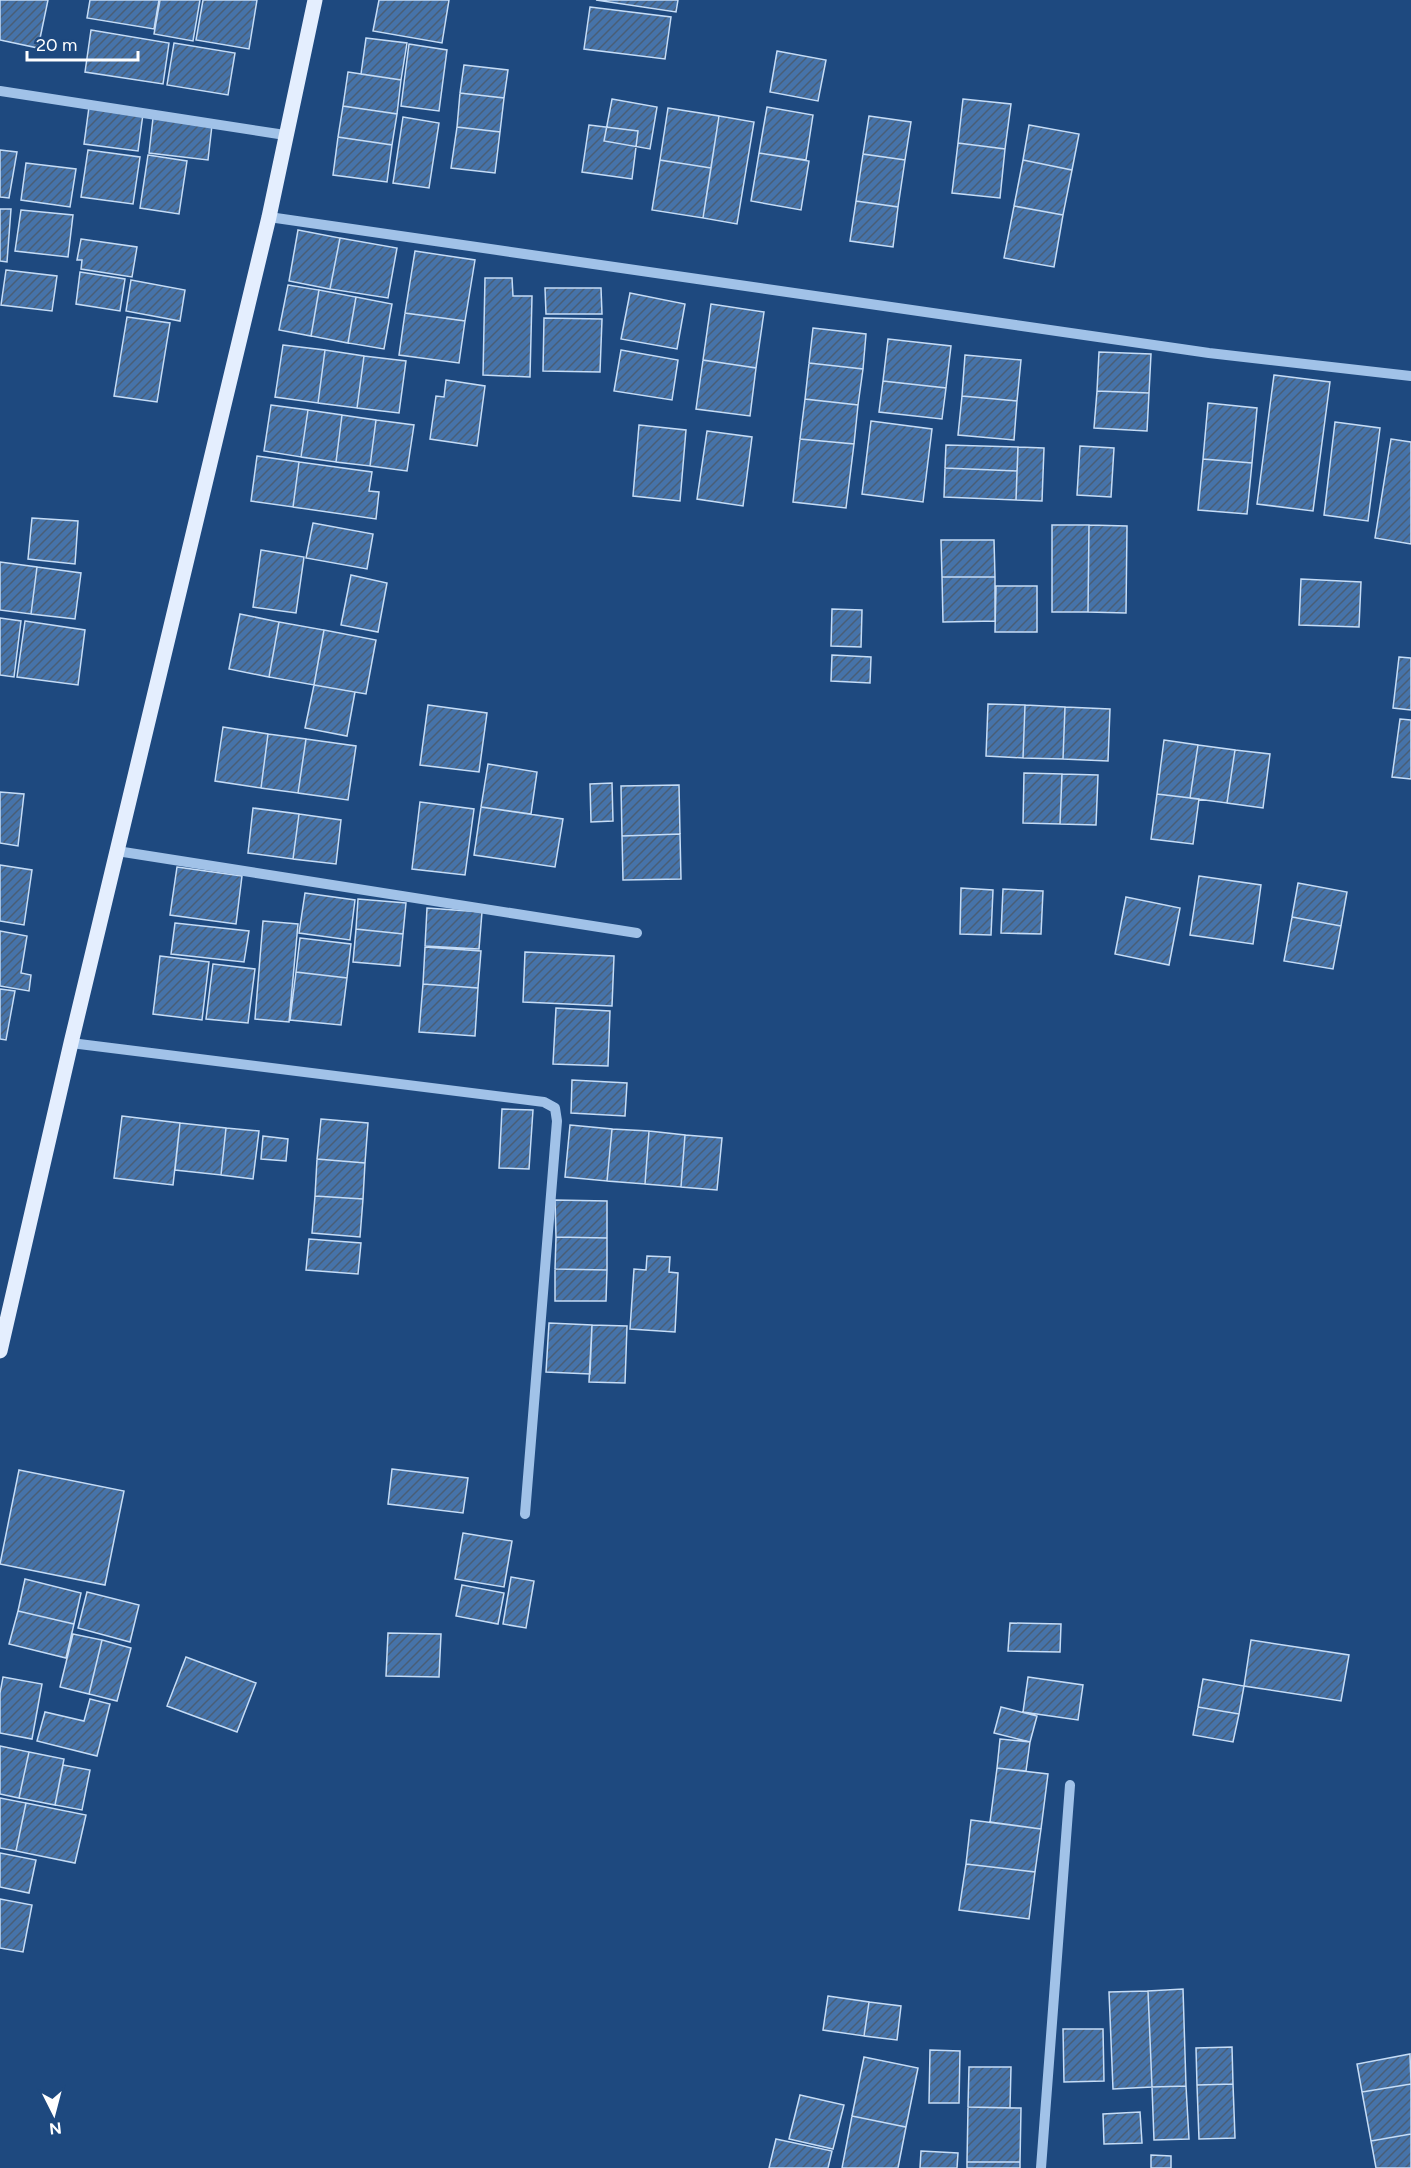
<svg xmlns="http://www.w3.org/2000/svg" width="1411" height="2168" font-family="Figtree,sans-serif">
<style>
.building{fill:url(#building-hatch);stroke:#c5dcf6;stroke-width:1.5}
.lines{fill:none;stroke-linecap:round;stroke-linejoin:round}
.minor{stroke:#a1c2e8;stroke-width:10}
.major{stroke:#e4eefe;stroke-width:15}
</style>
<defs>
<pattern id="building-hatch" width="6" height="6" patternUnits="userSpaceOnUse" patternTransform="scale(1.5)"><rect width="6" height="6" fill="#4673a9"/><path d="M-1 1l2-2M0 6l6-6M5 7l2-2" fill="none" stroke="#495e76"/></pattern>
</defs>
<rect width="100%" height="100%" fill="#1e497f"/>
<path class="building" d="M 0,0 L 48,0 L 38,48 L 0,40 Z
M 90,0 L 159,0 L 154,29 L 87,18 Z
M 160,0 L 200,0 L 193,41 L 154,34 Z
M 203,0 L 257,0 L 249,49 L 196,40 Z
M 379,0 L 449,0 L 442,43 L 373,31 Z
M 596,0 L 678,0 L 676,12 Z
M 590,7 L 671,17 L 665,59 L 584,49 Z
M 91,30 L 169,43 L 163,84 L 85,72 Z
M 366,38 L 407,43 L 401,80 L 361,74 Z
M 174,43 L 235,53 L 228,95 L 167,85 Z
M 409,44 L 447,50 L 439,111 L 401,106 Z
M 777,51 L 826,60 L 818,101 L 770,92 Z
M 464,65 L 508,70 L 504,98 L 460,93 Z
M 348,72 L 401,80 L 397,114 L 343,106 Z
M 460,93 L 504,98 L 500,132 L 457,127 Z
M 612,99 L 657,107 L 650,149 L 604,141 Z
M 963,99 L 1011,104 L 1005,149 L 958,143 Z
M 343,106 L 397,114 L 392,145 L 338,137 Z
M 89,107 L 143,114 L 138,151 L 84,144 Z
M 767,107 L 813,115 L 806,160 L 759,153 Z
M 668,108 L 719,116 L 711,168 L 660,160 Z
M 719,116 L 754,122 L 737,224 L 703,218 Z
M 869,116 L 911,122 L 905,160 L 863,154 Z
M 403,117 L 439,123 L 429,188 L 393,183 Z
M 153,118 L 212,125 L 208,160 L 149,153 Z
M 589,125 L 638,131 L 632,179 L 582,172 Z
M 1029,125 L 1079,134 L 1072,170 L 1023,160 Z
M 457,127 L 500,132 L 495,173 L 451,168 Z
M 338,137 L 392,145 L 387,182 L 333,175 Z
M 958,143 L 1005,149 L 1000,198 L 952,193 Z
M 0,150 L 17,152 L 9,198 L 0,197 Z
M 88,150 L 140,157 L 133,204 L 81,197 Z
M 759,153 L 809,161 L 801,210 L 751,201 Z
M 863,154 L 905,160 L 898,207 L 856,201 Z
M 148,155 L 187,161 L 179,214 L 140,208 Z
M 660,160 L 711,168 L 703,218 L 652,210 Z
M 1023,160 L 1072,170 L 1063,215 L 1014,206 Z
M 26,163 L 76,169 L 70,207 L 21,200 Z
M 856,201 L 898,207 L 893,247 L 850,241 Z
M 1014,206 L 1063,215 L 1054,267 L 1004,258 Z
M 0,209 L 11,209 L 7,262 L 0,261 Z
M 21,210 L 73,215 L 68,257 L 15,251 Z
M 298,230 L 340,238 L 330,289 L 289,281 Z
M 340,238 L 397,248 L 388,298 L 330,289 Z
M 81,239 L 137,247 L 132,277 L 81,269 L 82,260 L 77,260 Z
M 415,251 L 475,260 L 465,321 L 405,313 Z
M 6,270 L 57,276 L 52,311 L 1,305 Z
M 80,272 L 125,279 L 120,311 L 76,304 Z
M 485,278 L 512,278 L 513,296 L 532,296 L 530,377 L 483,375 Z
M 131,280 L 185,290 L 180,321 L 126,311 Z
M 288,285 L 319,290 L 311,336 L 279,330 Z
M 545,288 L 601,288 L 602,314 L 546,314 Z
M 319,290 L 356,297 L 348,343 L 311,336 Z
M 630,293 L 685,304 L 677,349 L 621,339 Z
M 356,297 L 392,304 L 384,349 L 348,343 Z
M 711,304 L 764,312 L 756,368 L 703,360 Z
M 405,313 L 465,321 L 459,363 L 399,355 Z
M 127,317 L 170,323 L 157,402 L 114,396 Z
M 544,318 L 602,319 L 600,372 L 543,371 Z
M 813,328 L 866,334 L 863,369 L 809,363 Z
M 888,339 L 951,346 L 946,388 L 883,381 Z
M 283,345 L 325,350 L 318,403 L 275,397 Z
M 325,350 L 364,356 L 357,408 L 318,403 Z
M 621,350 L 678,360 L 672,400 L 614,391 Z
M 1099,352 L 1151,354 L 1149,393 L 1097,391 Z
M 965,355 L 1021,360 L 1017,401 L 962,396 Z
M 364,356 L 406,361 L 399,413 L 357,408 Z
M 703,360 L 756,368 L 750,416 L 696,409 Z
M 809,363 L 863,369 L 858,405 L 805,399 Z
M 1274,375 L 1330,382 L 1313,511 L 1257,504 Z
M 446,380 L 485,386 L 477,446 L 430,439 L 436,396 L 444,397 Z
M 883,381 L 946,388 L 942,419 L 879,412 Z
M 1097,391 L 1149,393 L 1147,431 L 1094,428 Z
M 962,396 L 1017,401 L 1014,440 L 958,435 Z
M 805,399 L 858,405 L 854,444 L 800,439 Z
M 1208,403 L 1257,408 L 1252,463 L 1203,459 Z
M 271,405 L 308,410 L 301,457 L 264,451 Z
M 308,410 L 342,415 L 336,462 L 301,457 Z
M 342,415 L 376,420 L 370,466 L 336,462 Z
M 376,420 L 414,425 L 407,471 L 370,466 Z
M 871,421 L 932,429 L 923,502 L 862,494 Z
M 1335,422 L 1380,428 L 1368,521 L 1324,515 Z
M 639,425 L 686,430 L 680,501 L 633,496 Z
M 707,431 L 752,437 L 743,506 L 697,499 Z
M 800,439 L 854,444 L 846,508 L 793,502 Z
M 1391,439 L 1411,442 L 1411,544 L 1375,538 Z
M 946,445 L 1018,447 L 1017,471 L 945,468 Z
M 1080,446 L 1114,448 L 1111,497 L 1077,495 Z
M 1018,447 L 1044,448 L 1042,501 L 1016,500 Z
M 257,456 L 299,462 L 293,507 L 251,501 Z
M 1203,459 L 1252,463 L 1247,514 L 1198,510 Z
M 299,462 L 372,472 L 369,491 L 379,492 L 376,519 L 293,507 Z
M 945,468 L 1017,471 L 1016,500 L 944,497 Z
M 32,518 L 78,521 L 75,564 L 28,559 Z
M 313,523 L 373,534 L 367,569 L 306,558 Z
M 1052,525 L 1089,525 L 1088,612 L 1052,612 Z
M 1089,525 L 1127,526 L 1126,613 L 1088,612 Z
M 941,540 L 994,540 L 995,577 L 942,577 Z
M 261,550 L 304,557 L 296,613 L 253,607 Z
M 0,562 L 37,567 L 31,614 L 0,610 Z
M 37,567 L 81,573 L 75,619 L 31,614 Z
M 351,575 L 387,583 L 378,632 L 341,625 Z
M 942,577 L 995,577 L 995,621 L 943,622 Z
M 1301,579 L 1361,582 L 1359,627 L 1299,625 Z
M 996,586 L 1037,586 L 1037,632 L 995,632 Z
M 832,609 L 862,610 L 861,647 L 831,646 Z
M 240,614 L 279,622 L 269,677 L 229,669 Z
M 0,618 L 21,621 L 14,677 L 0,675 Z
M 25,621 L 85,630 L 78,685 L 17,677 Z
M 279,622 L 324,630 L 314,685 L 269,677 Z
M 324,630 L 376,640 L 366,694 L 314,685 Z
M 832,655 L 871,657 L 870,683 L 831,681 Z
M 1399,657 L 1411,658 L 1411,710 L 1393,708 Z
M 314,685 L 355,692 L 347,736 L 305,728 Z
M 988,704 L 1025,705 L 1023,758 L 986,756 Z
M 428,705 L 487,713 L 479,772 L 420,765 Z
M 1025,705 L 1065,707 L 1063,759 L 1023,758 Z
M 1065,707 L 1110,709 L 1108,761 L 1063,759 Z
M 1400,719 L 1411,720 L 1411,779 L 1392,777 Z
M 223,727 L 268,734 L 261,788 L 215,781 Z
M 268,734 L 306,739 L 298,793 L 261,788 Z
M 306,739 L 356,746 L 348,800 L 298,793 Z
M 1164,740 L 1198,745 L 1190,798 L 1157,794 Z
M 1198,745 L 1235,750 L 1227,803 L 1190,798 Z
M 1235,750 L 1270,754 L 1263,808 L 1227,803 Z
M 488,764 L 537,772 L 531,814 L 481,807 Z
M 1024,773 L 1062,774 L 1060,824 L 1023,823 Z
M 1062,774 L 1098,775 L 1096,825 L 1060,824 Z
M 612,783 L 613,821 L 591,822 L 590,784 Z
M 679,785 L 680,834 L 622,836 L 621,786 Z
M 0,792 L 24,794 L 18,846 L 0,843 Z
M 1157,794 L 1199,799 L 1193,844 L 1151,839 Z
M 420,802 L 474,809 L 465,875 L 412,869 Z
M 481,807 L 563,819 L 555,867 L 474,855 Z
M 253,808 L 299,814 L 293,859 L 248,853 Z
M 299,814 L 341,820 L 336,864 L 293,859 Z
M 680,834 L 681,879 L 623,880 L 622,836 Z
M 0,865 L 32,870 L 24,925 L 0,921 Z
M 177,867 L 242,876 L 236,924 L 170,915 Z
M 1199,876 L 1261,885 L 1253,944 L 1190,935 Z
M 1298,883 L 1347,892 L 1341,926 L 1292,917 Z
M 961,888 L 993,890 L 991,935 L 960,934 Z
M 1003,889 L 1043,891 L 1041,934 L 1001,933 Z
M 305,893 L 355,900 L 350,940 L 299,933 Z
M 1126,897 L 1180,908 L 1169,965 L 1115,954 Z
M 358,899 L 406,903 L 403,934 L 356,929 Z
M 427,908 L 482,912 L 479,949 L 425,946 Z
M 1292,917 L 1341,926 L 1333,969 L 1284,961 Z
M 263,921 L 298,924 L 289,1022 L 255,1019 Z
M 175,923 L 249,931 L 244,962 L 171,954 Z
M 356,929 L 403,934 L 400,966 L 353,962 Z
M 0,931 L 27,936 L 21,973 L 31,975 L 29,991 L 0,986 Z
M 300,938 L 351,944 L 347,978 L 296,972 Z
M 425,947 L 481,951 L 478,988 L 423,984 Z
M 525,952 L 614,956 L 612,1006 L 523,1002 Z
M 160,956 L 209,962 L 202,1020 L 153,1014 Z
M 213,964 L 255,969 L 248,1023 L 206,1019 Z
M 296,972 L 347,978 L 341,1025 L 290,1020 Z
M 423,984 L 478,988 L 475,1036 L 419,1032 Z
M 0,989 L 15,991 L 6,1040 L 0,1039 Z
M 556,1008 L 610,1011 L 608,1066 L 553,1064 Z
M 572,1080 L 627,1083 L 625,1116 L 571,1113 Z
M 502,1109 L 533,1110 L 529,1169 L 499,1168 Z
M 122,1116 L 180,1123 L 173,1185 L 114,1178 Z
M 321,1119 L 368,1123 L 365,1163 L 317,1159 Z
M 180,1123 L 226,1128 L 221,1175 L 175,1170 Z
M 570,1125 L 612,1129 L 607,1181 L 565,1177 Z
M 226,1128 L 259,1131 L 253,1179 L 221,1175 Z
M 612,1129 L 649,1131 L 645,1184 L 607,1181 Z
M 649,1131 L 685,1135 L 681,1187 L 645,1184 Z
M 685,1135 L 722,1138 L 717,1190 L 681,1187 Z
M 263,1136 L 288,1139 L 286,1161 L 261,1159 Z
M 317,1159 L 365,1163 L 363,1199 L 315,1196 Z
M 315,1196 L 363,1199 L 360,1237 L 312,1233 Z
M 555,1200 L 607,1201 L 607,1238 L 556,1237 Z
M 556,1237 L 607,1238 L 607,1270 L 555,1269 Z
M 309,1239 L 361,1243 L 358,1274 L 306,1270 Z
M 647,1256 L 670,1257 L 669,1272 L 678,1273 L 675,1332 L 630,1329 L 634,1269 L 646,1270 Z
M 555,1269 L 607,1270 L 606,1301 L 555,1301 Z
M 549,1323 L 592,1325 L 590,1374 L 546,1372 Z
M 592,1325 L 627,1326 L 625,1383 L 589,1382 Z
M 392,1469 L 468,1478 L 463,1513 L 388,1504 Z
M 19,1470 L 124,1491 L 105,1585 L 0,1564 Z
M 463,1533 L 512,1541 L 504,1587 L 455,1579 Z
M 511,1577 L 534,1581 L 526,1628 L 503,1624 Z
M 25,1579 L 81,1593 L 74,1624 L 18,1611 Z
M 462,1585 L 504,1593 L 498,1624 L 456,1616 Z
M 87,1592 L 139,1605 L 130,1642 L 78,1628 Z
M 18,1611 L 74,1624 L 66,1658 L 9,1644 Z
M 1010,1623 L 1061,1624 L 1060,1652 L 1008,1651 Z
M 388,1633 L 441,1634 L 439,1677 L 386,1676 Z
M 73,1634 L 102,1640 L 89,1694 L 60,1687 Z
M 102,1640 L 131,1648 L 117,1701 L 89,1694 Z
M 1251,1640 L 1349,1655 L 1341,1701 L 1244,1686 Z
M 186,1657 L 256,1683 L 237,1732 L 167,1706 Z
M 3,1677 L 42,1684 L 32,1739 L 0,1733 L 0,1693 Z
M 1028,1677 L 1083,1685 L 1078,1720 L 1023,1712 Z
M 1203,1679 L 1244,1686 L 1239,1714 L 1198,1707 Z
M 90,1699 L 110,1704 L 97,1756 L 37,1741 L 45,1712 L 84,1721 Z
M 1001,1707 L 1037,1716 L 1030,1742 L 994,1733 Z
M 1198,1707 L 1239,1714 L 1233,1742 L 1193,1735 Z
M 1000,1739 L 1030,1742 L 1026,1771 L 997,1768 Z
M 0,1746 L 29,1752 L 19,1798 L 0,1794 Z
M 29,1752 L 64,1759 L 55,1805 L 19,1798 Z
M 63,1765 L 90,1770 L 82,1810 L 55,1805 Z
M 997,1768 L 1048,1774 L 1041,1829 L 990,1822 Z
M 0,1798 L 26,1803 L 16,1851 L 0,1848 Z
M 26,1803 L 86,1815 L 75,1863 L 16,1851 Z
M 971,1820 L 1041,1829 L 1035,1872 L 966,1864 Z
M 0,1853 L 36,1860 L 29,1893 L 0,1887 Z
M 966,1864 L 1035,1872 L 1029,1919 L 959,1910 Z
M 0,1899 L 32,1905 L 23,1952 L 0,1948 Z
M 1183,1989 L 1186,2086 L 1152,2087 L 1148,1991 Z
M 1148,1991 L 1152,2087 L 1113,2089 L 1109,1992 Z
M 828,1996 L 869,2002 L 864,2036 L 823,2030 Z
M 869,2002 L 901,2006 L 897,2040 L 864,2036 Z
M 1063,2029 L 1103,2029 L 1104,2081 L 1064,2082 Z
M 1232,2047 L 1233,2084 L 1197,2085 L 1196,2048 Z
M 930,2050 L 960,2051 L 959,2103 L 929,2103 Z
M 1410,2054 L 1411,2084 L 1362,2092 L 1357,2064 Z
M 864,2057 L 918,2068 L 906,2127 L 852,2116 Z
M 969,2067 L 1011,2067 L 1010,2108 L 968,2107 Z
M 1233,2084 L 1235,2138 L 1199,2139 L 1197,2085 Z
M 1411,2084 L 1411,2134 L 1371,2141 L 1362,2092 Z
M 1186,2086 L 1189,2139 L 1154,2140 L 1152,2087 Z
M 800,2095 L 844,2105 L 833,2149 L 789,2139 Z
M 968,2107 L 1021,2108 L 1020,2162 L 967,2162 Z
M 1140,2112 L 1142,2143 L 1104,2144 L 1103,2114 Z
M 852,2116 L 906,2127 L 898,2168 L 842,2168 Z
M 1411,2134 L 1411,2168 L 1376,2168 L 1371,2141 Z
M 776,2139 L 832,2151 L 828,2168 L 769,2168 Z
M 921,2151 L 958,2153 L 957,2168 L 920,2168 Z
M 1151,2155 L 1171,2156 L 1171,2168 L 1151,2168 Z
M 967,2162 L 1020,2162 L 1020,2168 L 967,2168 Z"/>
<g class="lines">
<path class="minor" d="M 0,91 L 285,135
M 269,217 L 1209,353 L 1411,376
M 117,851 L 637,933
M 71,1043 L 544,1102 L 555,1108 L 557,1121 L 525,1514
M 1041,2168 L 1070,1785"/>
<path class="major" d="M 0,1351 L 71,1043 L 269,217 L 315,0"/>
</g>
<g transform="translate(54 2114) rotate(174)" stroke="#1e497f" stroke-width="4.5" paint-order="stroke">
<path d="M0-4.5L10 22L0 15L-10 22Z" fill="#ffffff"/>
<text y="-9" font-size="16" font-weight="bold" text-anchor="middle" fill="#ffffff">N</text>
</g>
<path d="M27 51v9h111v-9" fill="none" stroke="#ffffff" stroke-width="3"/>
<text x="36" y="51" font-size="18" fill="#ffffff" stroke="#1e497f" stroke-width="4.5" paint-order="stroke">20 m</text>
</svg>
